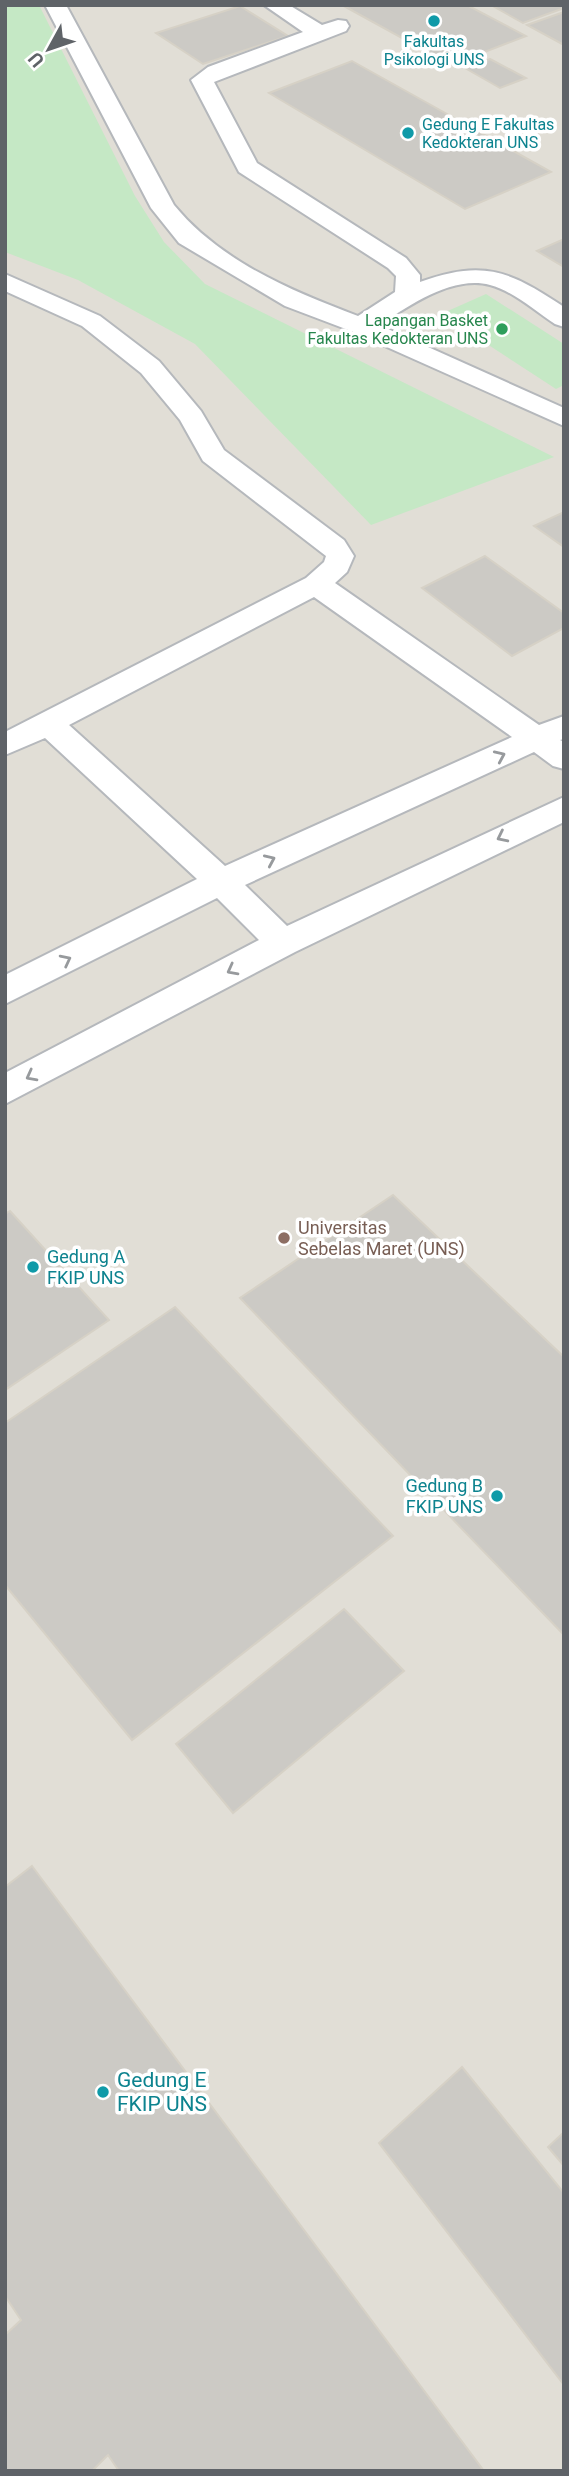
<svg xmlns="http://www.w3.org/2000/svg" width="569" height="2476" font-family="Roboto,sans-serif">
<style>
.education{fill:#e1ded6}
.green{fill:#c5e8c5}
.building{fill:#cccac5;stroke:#d6d1c6;stroke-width:2}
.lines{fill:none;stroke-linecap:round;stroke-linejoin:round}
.minor-casing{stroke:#b5b8bc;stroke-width:4}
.minor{fill:#fff;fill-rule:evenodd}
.oneway{stroke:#979a9d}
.culture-dot{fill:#0f9aa8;stroke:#fff;stroke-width:2.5}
.leisure-dot{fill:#2e9e5b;stroke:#fff;stroke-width:2.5}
.education-dot{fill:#8d6e63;stroke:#fff;stroke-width:2.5}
.labels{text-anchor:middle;stroke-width:7;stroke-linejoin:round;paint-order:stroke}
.far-culture-label{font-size:16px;fill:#0d838f;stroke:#fff}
.far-leisure-label{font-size:16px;fill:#27864d;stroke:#fff;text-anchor:end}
.education-label{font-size:18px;fill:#785e54;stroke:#fff;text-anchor:start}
.culture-label{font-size:18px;fill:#0d838f;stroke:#fff;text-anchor:start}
.near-culture-label{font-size:21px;fill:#0d838f;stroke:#fff;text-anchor:start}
</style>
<rect width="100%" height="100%" fill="#f1efe8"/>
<path class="education" d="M 5,5 L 564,5 L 564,2471 L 5,2471 Z"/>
<path class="green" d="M 5,5 L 39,5 L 135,196 L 164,242 L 205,284 L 554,457 L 371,525 L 195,344 L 78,280 L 5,252 Z
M 486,294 L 564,344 L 564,385 L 556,389 L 441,314 Z"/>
<path class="building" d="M 342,5 L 467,5 L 526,36 L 451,65 Z
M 491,5 L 564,5 L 564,8 L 523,23 Z
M 240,6 L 288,36 L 203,64 L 156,33 Z
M 564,12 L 564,45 L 527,25 Z
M 490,59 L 526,78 L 500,88 L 465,68 Z
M 352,61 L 551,172 L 465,209 L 269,93 Z
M 564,239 L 564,267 L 537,251 Z
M 564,512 L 564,547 L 534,526 Z
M 485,556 L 564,613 L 564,628 L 512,656 L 422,588 Z
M 393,1195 L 564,1357 L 564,1635 L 240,1298 Z
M 10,1211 L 109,1320 L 5,1390 L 5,1214 Z
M 175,1307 L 393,1536 L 132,1740 L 5,1585 L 5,1423 Z
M 344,1609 L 404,1671 L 233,1813 L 176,1744 Z
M 32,1866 L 484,2471 L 119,2471 L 108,2455 L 92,2471 L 5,2471 L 5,2335 L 21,2320 L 5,2296 L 5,1887 Z
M 462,2067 L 564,2193 L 564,2385 L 379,2143 Z
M 564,2132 L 564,2166 L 548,2147 Z"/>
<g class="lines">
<g class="minor-casing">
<path id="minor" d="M 45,5 L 66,5 L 174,205 C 220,261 291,291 358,316 L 395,292 L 396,276 L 388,268 L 239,172 L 191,80 L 208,67 L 303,32 L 264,5 L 289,5 L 322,25 L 338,20 L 346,21 L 349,26 L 346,31 L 214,82 L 257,163 L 406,258 L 420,275 L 420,282 C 484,259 510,271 564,307 L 564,327 L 555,324 C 535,311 513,291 490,285 C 452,275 409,306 379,325 L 564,408 L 564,426 L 351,331 L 285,306 L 179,243 L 151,208 Z
M 5,274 L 100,316 L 159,361 L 201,411 L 224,450 L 344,540 L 354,556 L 347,572 L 335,583 L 539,725 L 564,716 L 564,739 L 560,740 L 564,742 L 564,769 L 553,766 L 534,752 L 245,885 L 287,926 L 564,797 L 564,822 L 295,952 L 5,1104 L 5,1073 L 259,940 L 217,898 L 5,1004 L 5,975 L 197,879 L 45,738 L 5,755 L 5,732 L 306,578 L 324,562 L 326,556 L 203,461 L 180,420 L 141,373 L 82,326 L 5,291 ZM 314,597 L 512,737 L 225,866 L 69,725 Z"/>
</g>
<use href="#minor" class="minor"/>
</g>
<defs><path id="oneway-chevron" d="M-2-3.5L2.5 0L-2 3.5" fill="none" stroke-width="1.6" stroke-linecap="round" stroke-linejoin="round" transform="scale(1.75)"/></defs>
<g class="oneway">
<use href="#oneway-chevron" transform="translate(500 756) rotate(-24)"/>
<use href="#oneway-chevron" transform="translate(502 837) rotate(154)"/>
<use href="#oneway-chevron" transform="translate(270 860) rotate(-24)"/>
<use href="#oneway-chevron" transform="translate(66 960) rotate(-27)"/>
<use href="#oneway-chevron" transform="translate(232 970) rotate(152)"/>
<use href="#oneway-chevron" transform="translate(31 1076) rotate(152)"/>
</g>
<g class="culture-dot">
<circle cx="434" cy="21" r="7"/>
<circle cx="408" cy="133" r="7"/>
<circle cx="33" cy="1267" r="7"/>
<circle cx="497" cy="1496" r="7"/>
<circle cx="103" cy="2092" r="7"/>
</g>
<circle class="leisure-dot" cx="502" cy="329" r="7"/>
<circle class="education-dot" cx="284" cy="1238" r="7"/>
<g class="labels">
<g class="far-culture-label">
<text x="434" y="47">Fakultas<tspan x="434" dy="18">Psikologi UNS</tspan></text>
<text x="422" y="130" text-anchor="start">Gedung E Fakultas<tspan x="422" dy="18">Kedokteran UNS</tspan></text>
</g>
<g class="far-leisure-label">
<text x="488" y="326">Lapangan Basket<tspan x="488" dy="18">Fakultas Kedokteran UNS</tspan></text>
</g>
<g class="education-label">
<text x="298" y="1234">Universitas<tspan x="298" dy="21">Sebelas Maret (UNS)</tspan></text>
</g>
<g class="culture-label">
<text x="47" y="1263">Gedung A<tspan x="47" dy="21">FKIP UNS</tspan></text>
<text x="483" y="1492" text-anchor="end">Gedung B<tspan x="483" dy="21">FKIP UNS</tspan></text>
</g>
<g class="near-culture-label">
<text x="117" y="2087">Gedung E<tspan x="117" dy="24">FKIP UNS</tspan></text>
</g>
</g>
<rect width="569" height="2476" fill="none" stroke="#5f6368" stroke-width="14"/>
<g transform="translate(49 49) rotate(230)" stroke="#ffffff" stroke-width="5" paint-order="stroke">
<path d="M0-5L12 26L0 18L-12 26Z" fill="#5f6368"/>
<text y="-10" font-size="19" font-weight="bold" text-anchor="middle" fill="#5f6368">U</text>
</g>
</svg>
